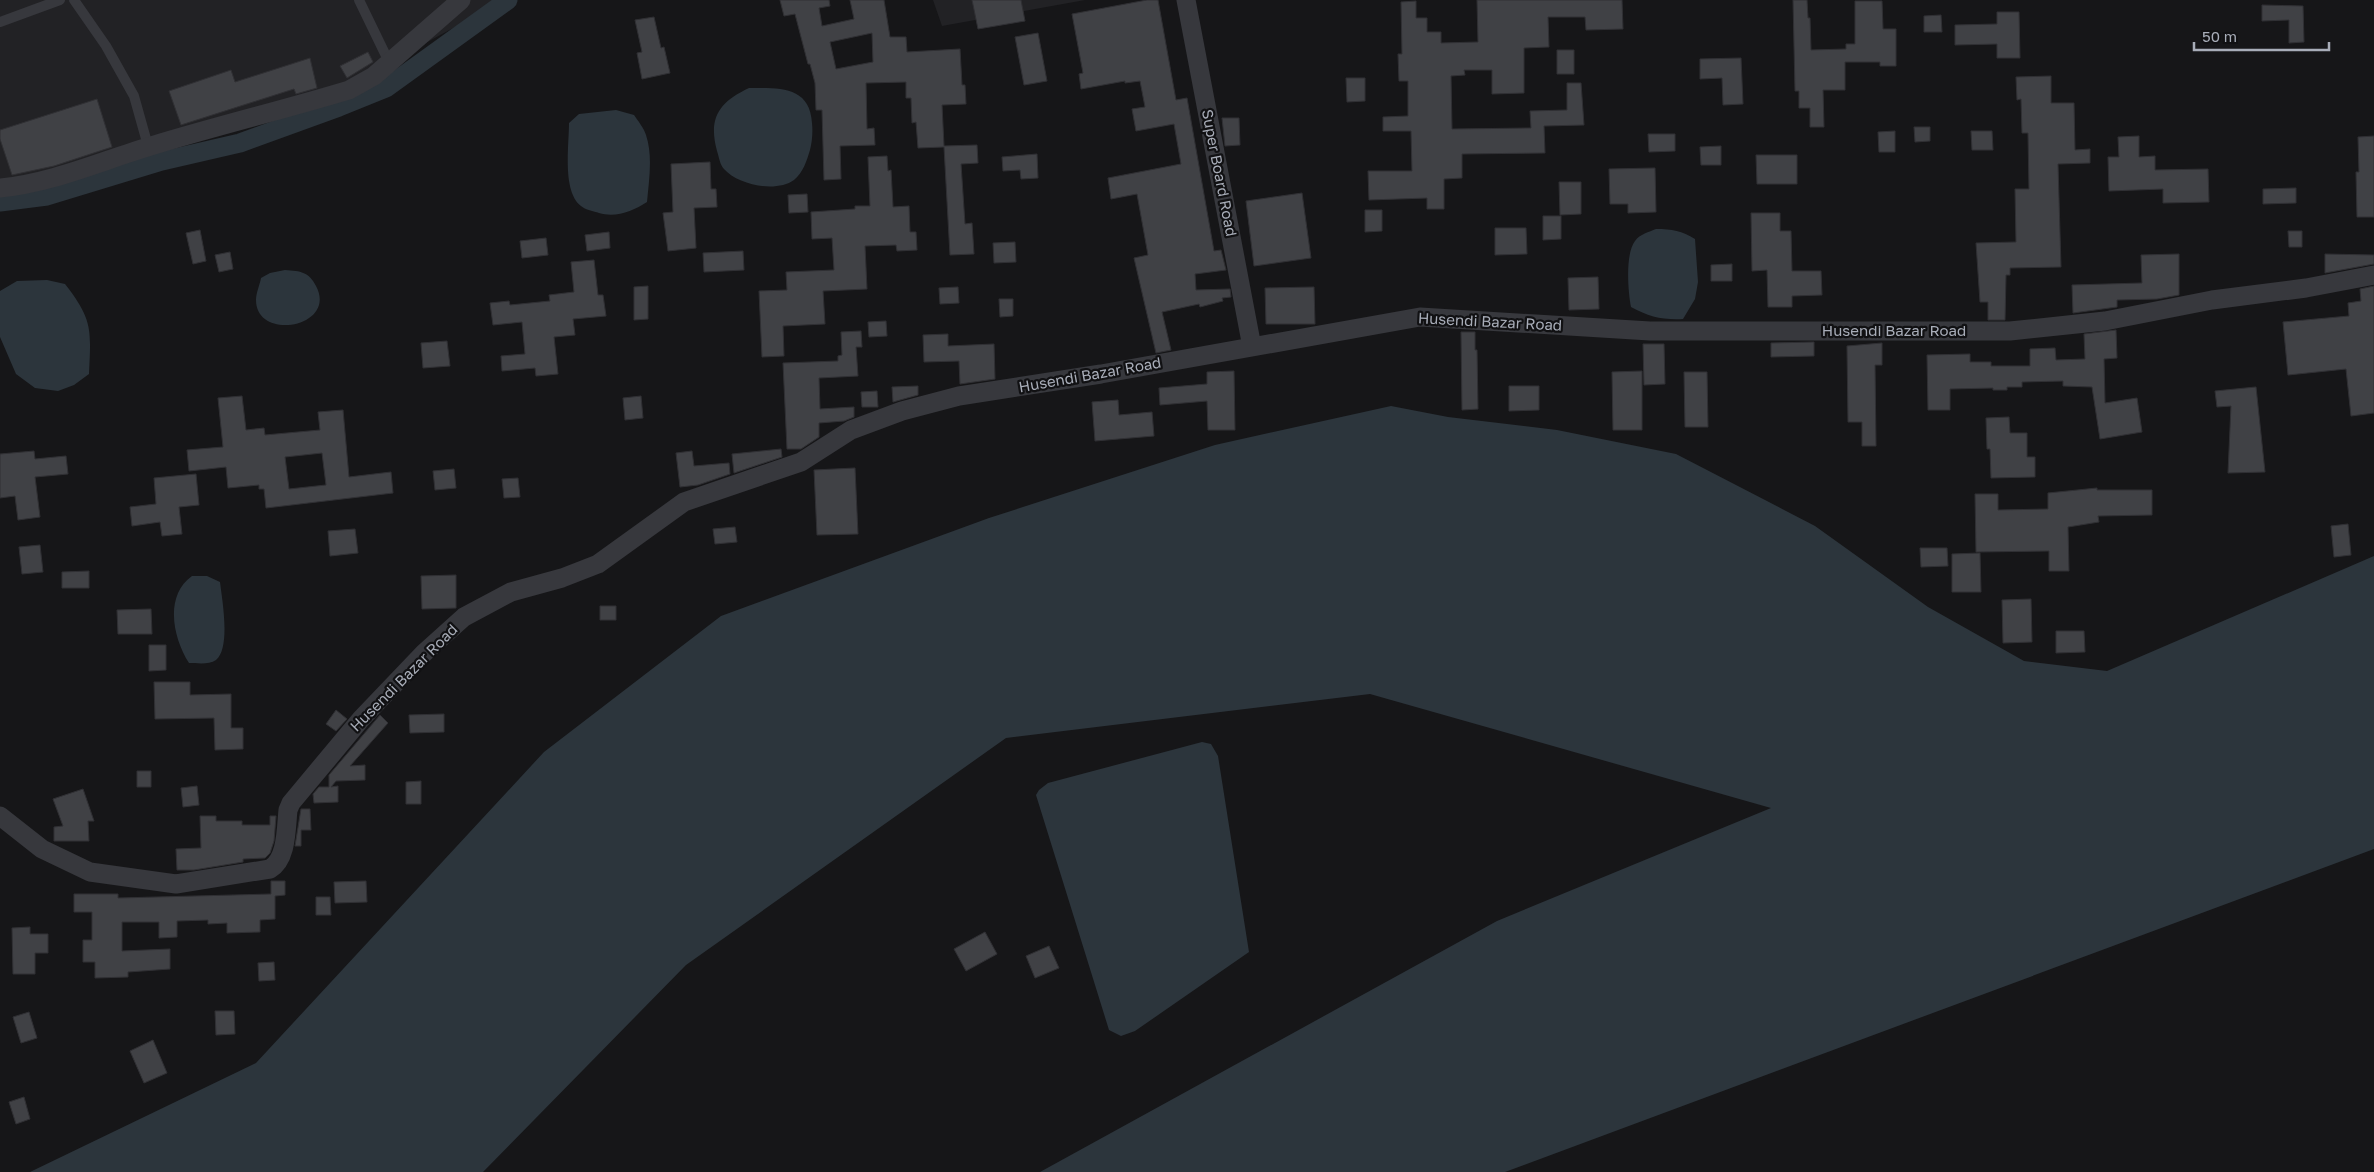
<svg xmlns="http://www.w3.org/2000/svg" width="2374" height="1172" font-family="'Golos Text',sans-serif">
<style>
.built{fill:#222225}
.water{fill:#2c353c}
.lines{fill:none;stroke-linecap:round;stroke-linejoin:round}
.canal{stroke:#2c353c;stroke-width:19}
.building{fill:#404145;stroke:#303034;fill-rule:evenodd}
.lane{stroke:#37383d;stroke-width:10}
.street{stroke:#37383d;stroke-width:19}
.labels{text-anchor:middle;stroke-width:4.5;stroke-linejoin:round;paint-order:stroke}
.street-label{font-size:15px;fill:#a8adb8;stroke:#111113}
</style>
<rect width="100%" height="100%" fill="#161618"/>
<path class="built" d="M 0,0 L 505,0 L 357,80 L 36,193 L 0,192 Z
M 933,0 L 1085,0 L 942,26 Z"/>
<path class="water" d="M 749,88 C 779,88 810,86 812,123 C 813,132 812,142 810,150 C 807,160 803,173 794,180 C 776,193 738,185 724,169 C 720,165 719,157 717,151 C 708,118 719,102 749,88 Z
M 616,110 L 634,115 C 638,121 644,128 646,135 C 653,156 649,180 647,202 C 633,211 616,218 599,213 C 594,211 585,210 581,206 C 562,191 569,146 569,123 L 579,114 Z
M 1656,229 C 1672,229 1682,231 1695,239 L 1698,282 L 1695,299 L 1683,319 C 1663,320 1649,317 1631,307 C 1628,292 1625,254 1635,241 C 1640,234 1649,232 1656,229 Z
M 285,270 C 301,271 309,272 316,286 C 338,327 256,342 256,300 C 256,293 260,284 261,278 L 270,273 Z
M 47,280 L 65,284 C 93,320 91,329 89,374 L 74,385 L 58,391 L 35,388 L 16,374 L 0,337 L 0,291 L 17,281 Z
M 1391,406 L 1448,417 L 1557,430 L 1676,454 L 1815,526 L 1928,607 L 2024,661 L 2107,671 L 2374,556 L 2374,849 L 1505,1172 L 1040,1172 L 1497,921 L 1771,808 L 1370,694 L 1006,738 L 686,965 L 483,1172 L 30,1172 L 256,1063 L 544,752 L 721,616 L 989,518 L 1215,445 Z
M 192,576 L 207,576 L 220,582 C 222,599 231,648 216,660 C 209,665 197,663 189,663 C 173,638 164,596 192,576 Z
M 1202,742 L 1211,744 L 1218,756 L 1249,952 L 1135,1031 L 1121,1036 L 1109,1030 L 1036,795 L 1039,790 L 1048,783 Z"/>
<g class="lines">
<path class="canal" d="M 0,202 L 47,196 L 162,161 L 240,143 L 339,107 L 386,88 L 508,0"/>
</g>
<path class="building" d="M 780,0 L 829,0 L 830,6 L 819,8 L 822,26 L 854,19 L 850,0 L 884,0 L 890,37 L 906,37 L 907,52 L 960,49 L 962,85 L 965,85 L 966,104 L 942,105 L 944,146 L 977,145 L 978,163 L 961,164 L 965,224 L 972,223 L 974,254 L 950,255 L 944,147 L 918,148 L 916,122 L 912,123 L 911,98 L 906,98 L 906,82 L 866,83 L 867,129 L 874,128 L 875,145 L 840,146 L 841,179 L 824,180 L 822,110 L 816,110 L 815,83 L 810,64 L 808,64 L 795,14 L 784,16 ZM 872,33 L 873,62 L 836,69 L 830,42 Z
M 972,0 L 1021,0 L 1025,21 L 978,29 Z
M 1147,0 L 1158,0 L 1176,100 L 1187,98 L 1214,251 L 1221,250 L 1226,270 L 1195,274 L 1196,290 L 1230,289 L 1231,297 L 1222,298 L 1223,301 L 1200,307 L 1199,304 L 1162,312 L 1171,350 L 1156,353 L 1134,258 L 1148,255 L 1137,194 L 1111,199 L 1108,178 L 1181,164 L 1174,124 L 1136,131 L 1132,109 L 1145,107 L 1140,81 L 1125,83 L 1125,81 L 1081,89 L 1079,74 L 1083,73 L 1072,14 Z
M 1477,0 L 1622,0 L 1623,29 L 1586,30 L 1585,17 L 1548,17 L 1549,47 L 1524,48 L 1524,93 L 1492,94 L 1492,70 L 1464,70 L 1465,75 L 1451,76 L 1452,129 L 1531,128 L 1530,111 L 1567,110 L 1567,83 L 1581,83 L 1584,125 L 1544,126 L 1545,153 L 1462,154 L 1462,178 L 1444,179 L 1444,209 L 1427,209 L 1427,198 L 1369,200 L 1368,171 L 1412,171 L 1411,131 L 1383,131 L 1383,117 L 1408,116 L 1408,81 L 1399,81 L 1398,54 L 1402,54 L 1401,2 L 1416,1 L 1416,18 L 1427,18 L 1427,32 L 1441,32 L 1441,43 L 1478,42 Z
M 1793,0 L 1807,0 L 1808,18 L 1810,18 L 1811,50 L 1846,49 L 1846,44 L 1855,44 L 1855,1 L 1882,1 L 1883,29 L 1896,29 L 1896,66 L 1880,66 L 1880,62 L 1845,62 L 1845,90 L 1823,90 L 1824,127 L 1810,127 L 1810,108 L 1799,108 L 1799,91 L 1795,91 Z
M 2262,5 L 2303,6 L 2304,42 L 2289,43 L 2289,20 L 2262,21 Z
M 1997,12 L 2019,12 L 2020,58 L 1997,58 L 1997,44 L 1955,45 L 1955,25 L 1997,24 Z
M 1941,15 L 1942,32 L 1924,32 L 1924,16 Z
M 654,17 L 661,48 L 664,47 L 670,73 L 642,79 L 637,53 L 642,52 L 635,20 Z
M 1038,33 L 1047,81 L 1024,85 L 1015,37 Z
M 1557,50 L 1574,50 L 1574,74 L 1557,74 Z
M 368,52 L 373,62 L 347,78 L 340,66 Z
M 310,58 L 317,88 L 296,94 L 294,89 L 181,125 L 169,91 L 231,70 L 235,82 Z
M 1741,58 L 1743,104 L 1723,105 L 1722,78 L 1700,79 L 1700,59 Z
M 2051,76 L 2051,103 L 2074,103 L 2075,150 L 2090,149 L 2090,163 L 2058,164 L 2061,267 L 2010,268 L 2010,275 L 2006,275 L 2005,320 L 1988,320 L 1988,302 L 1980,302 L 1976,243 L 2016,242 L 2015,189 L 2029,189 L 2028,133 L 2022,133 L 2021,99 L 2017,100 L 2016,77 Z
M 1346,78 L 1365,78 L 1365,101 L 1347,102 Z
M 97,99 L 112,147 L 54,166 L 12,175 L 0,139 L 0,130 Z
M 1222,118 L 1239,118 L 1240,145 L 1225,146 Z
M 1914,127 L 1930,127 L 1930,141 L 1915,142 Z
M 1895,131 L 1895,152 L 1879,152 L 1878,132 Z
M 1971,131 L 1992,131 L 1993,150 L 1972,150 Z
M 1648,134 L 1675,134 L 1675,151 L 1649,152 Z
M 2139,136 L 2139,157 L 2155,156 L 2155,170 L 2208,169 L 2209,202 L 2163,203 L 2163,189 L 2109,191 L 2108,157 L 2119,157 L 2118,137 Z
M 2374,136 L 2374,217 L 2357,217 L 2356,172 L 2359,172 L 2358,137 Z
M 1721,146 L 1721,165 L 1701,165 L 1700,147 Z
M 1037,154 L 1038,178 L 1021,179 L 1020,170 L 1003,171 L 1002,157 Z
M 1756,155 L 1797,155 L 1797,184 L 1757,184 Z
M 887,156 L 888,171 L 891,170 L 893,207 L 909,206 L 910,232 L 916,232 L 917,250 L 897,251 L 896,245 L 865,246 L 867,289 L 823,291 L 825,324 L 783,326 L 784,356 L 762,357 L 759,291 L 787,290 L 786,272 L 834,270 L 832,238 L 812,239 L 811,212 L 855,209 L 855,206 L 870,206 L 868,157 Z
M 710,162 L 711,189 L 716,189 L 717,207 L 694,208 L 696,248 L 668,251 L 663,213 L 673,212 L 671,164 Z
M 1655,168 L 1656,212 L 1628,213 L 1628,204 L 1610,204 L 1609,169 Z
M 1559,182 L 1581,182 L 1581,214 L 1560,215 Z
M 2296,188 L 2296,203 L 2263,204 L 2263,189 Z
M 1302,193 L 1311,258 L 1254,266 L 1246,201 Z
M 807,194 L 808,212 L 789,213 L 788,195 Z
M 1365,210 L 1382,210 L 1382,231 L 1365,232 Z
M 1751,213 L 1780,213 L 1780,231 L 1791,231 L 1792,271 L 1821,271 L 1822,295 L 1792,296 L 1792,307 L 1768,307 L 1767,270 L 1752,271 Z
M 1543,216 L 1561,216 L 1561,239 L 1543,240 Z
M 1495,228 L 1526,228 L 1527,254 L 1495,255 Z
M 200,230 L 206,261 L 193,264 L 186,233 Z
M 2288,231 L 2302,231 L 2302,247 L 2289,247 Z
M 609,232 L 610,248 L 587,251 L 585,235 Z
M 546,238 L 548,255 L 522,258 L 520,241 Z
M 1015,242 L 1016,262 L 994,263 L 993,243 Z
M 743,251 L 744,270 L 704,272 L 703,253 Z
M 230,252 L 233,269 L 219,272 L 215,255 Z
M 2179,254 L 2179,295 L 2157,299 L 2117,300 L 2117,307 L 2073,313 L 2072,285 L 2142,283 L 2141,255 Z
M 2325,254 L 2374,255 L 2374,264 L 2325,273 Z
M 594,260 L 598,295 L 603,295 L 606,316 L 573,319 L 575,335 L 554,337 L 558,374 L 536,376 L 535,368 L 502,371 L 501,356 L 525,354 L 522,322 L 493,325 L 490,303 L 509,301 L 510,305 L 550,301 L 549,295 L 574,292 L 571,262 Z
M 1732,264 L 1732,281 L 1711,281 L 1711,265 Z
M 1598,277 L 1599,309 L 1569,310 L 1568,278 Z
M 648,286 L 648,319 L 634,320 L 634,287 Z
M 2374,286 L 2374,413 L 2351,416 L 2346,369 L 2288,375 L 2283,322 L 2349,316 L 2348,303 L 2361,301 L 2360,289 Z
M 958,287 L 959,303 L 940,304 L 939,288 Z
M 1314,287 L 1315,324 L 1266,324 L 1265,288 Z
M 999,299 L 1013,299 L 1013,316 L 1000,317 Z
M 886,321 L 887,336 L 869,337 L 868,322 Z
M 2116,330 L 2117,358 L 2104,359 L 2105,403 L 2137,398 L 2142,432 L 2100,439 L 2092,387 L 2063,386 L 2063,381 L 2022,382 L 2022,387 L 2007,387 L 2007,390 L 1993,390 L 1993,388 L 1950,389 L 1950,410 L 1928,410 L 1927,355 L 1970,354 L 1970,362 L 1991,362 L 1991,366 L 2030,366 L 2030,349 L 2055,348 L 2056,360 L 2085,359 L 2084,334 Z
M 861,331 L 862,347 L 856,347 L 858,376 L 819,378 L 820,409 L 854,407 L 854,417 L 844,421 L 819,423 L 819,437 L 801,449 L 787,449 L 783,363 L 838,361 L 838,356 L 842,355 L 841,332 Z
M 1461,332 L 1475,332 L 1475,350 L 1477,350 L 1478,409 L 1462,410 Z
M 948,334 L 948,346 L 994,344 L 995,379 L 960,384 L 959,361 L 924,362 L 923,335 Z
M 447,341 L 450,366 L 423,368 L 421,343 Z
M 1814,342 L 1814,356 L 1771,357 L 1771,343 Z
M 1882,343 L 1882,365 L 1875,365 L 1876,446 L 1862,446 L 1862,422 L 1848,422 L 1847,346 Z
M 1643,344 L 1664,344 L 1665,384 L 1644,385 Z
M 1234,371 L 1235,430 L 1208,430 L 1207,401 L 1160,405 L 1159,388 L 1207,384 L 1207,372 Z
M 1642,371 L 1642,430 L 1613,430 L 1612,372 Z
M 1684,372 L 1707,372 L 1708,427 L 1685,427 Z
M 918,386 L 918,395 L 893,402 L 892,387 Z
M 1509,386 L 1539,386 L 1539,410 L 1509,411 Z
M 2256,387 L 2265,472 L 2228,473 L 2231,406 L 2217,407 L 2215,391 Z
M 877,391 L 878,407 L 862,407 L 861,392 Z
M 242,396 L 246,430 L 264,428 L 265,435 L 320,430 L 318,412 L 343,410 L 349,477 L 391,472 L 393,493 L 266,508 L 264,489 L 259,489 L 259,485 L 228,488 L 226,467 L 189,471 L 187,450 L 223,447 L 218,398 ZM 322,453 L 326,485 L 289,489 L 285,457 Z
M 641,396 L 643,418 L 625,420 L 623,398 Z
M 1118,400 L 1119,415 L 1152,412 L 1154,436 L 1095,441 L 1092,402 Z
M 2009,417 L 2010,433 L 2027,433 L 2027,457 L 2035,457 L 2035,477 L 1991,478 L 1990,449 L 1987,449 L 1986,418 Z
M 781,449 L 782,457 L 734,473 L 732,454 Z
M 34,451 L 35,459 L 66,456 L 68,474 L 35,477 L 40,517 L 18,520 L 15,496 L 0,498 L 0,454 Z
M 692,451 L 694,466 L 729,463 L 730,474 L 698,485 L 680,487 L 676,453 Z
M 855,468 L 858,534 L 817,535 L 814,470 Z
M 454,469 L 456,488 L 435,490 L 433,471 Z
M 196,474 L 199,505 L 179,507 L 182,534 L 162,536 L 160,522 L 132,526 L 130,507 L 156,504 L 154,478 Z
M 518,478 L 520,497 L 504,498 L 502,479 Z
M 2097,488 L 2097,490 L 2152,490 L 2152,515 L 2098,516 L 2099,522 L 2068,527 L 2069,571 L 2049,571 L 2049,551 L 1976,552 L 1975,494 L 1998,494 L 1998,510 L 2048,509 L 2048,493 Z
M 2348,524 L 2351,555 L 2334,557 L 2331,526 Z
M 735,527 L 737,542 L 715,544 L 713,529 Z
M 355,529 L 358,553 L 330,556 L 328,531 Z
M 40,545 L 43,572 L 22,574 L 19,547 Z
M 1920,548 L 1947,548 L 1948,566 L 1921,567 Z
M 1980,553 L 1981,592 L 1952,592 L 1952,554 Z
M 89,571 L 89,588 L 62,588 L 62,572 Z
M 456,575 L 456,608 L 422,609 L 421,576 Z
M 2031,599 L 2032,642 L 2003,643 L 2002,600 Z
M 600,606 L 616,606 L 616,620 L 600,620 Z
M 151,609 L 152,634 L 118,634 L 117,610 Z
M 2056,631 L 2084,631 L 2085,652 L 2056,653 Z
M 149,645 L 166,645 L 166,670 L 149,671 Z
M 154,682 L 190,682 L 190,695 L 231,694 L 231,728 L 243,728 L 243,749 L 215,750 L 214,718 L 155,719 Z
M 336,710 L 347,719 L 336,731 L 326,724 Z
M 444,714 L 444,732 L 410,733 L 409,715 Z
M 380,715 L 388,723 L 350,766 L 365,765 L 365,780 L 336,781 L 331,787 L 338,786 L 338,802 L 314,803 L 313,794 L 319,787 L 329,787 L 329,775 Z
M 137,771 L 151,771 L 151,787 L 137,787 Z
M 421,781 L 421,804 L 406,804 L 406,782 Z
M 197,786 L 199,805 L 183,807 L 181,788 Z
M 83,789 L 94,821 L 88,821 L 89,841 L 54,841 L 54,827 L 63,826 L 53,799 Z
M 301,809 L 310,809 L 311,830 L 301,830 L 301,846 L 295,846 Z
M 200,816 L 216,816 L 216,821 L 242,821 L 242,825 L 270,825 L 270,816 L 276,816 L 274,841 L 270,853 L 265,858 L 243,859 L 243,862 L 194,870 L 177,870 L 176,849 L 201,848 Z
M 271,881 L 285,881 L 285,895 L 275,896 L 275,919 L 260,920 L 260,932 L 227,933 L 227,923 L 208,924 L 208,920 L 177,921 L 177,937 L 159,938 L 159,922 L 122,922 L 122,951 L 170,949 L 170,969 L 128,972 L 128,977 L 95,978 L 95,962 L 83,962 L 83,940 L 92,940 L 92,912 L 74,912 L 74,894 L 118,894 L 118,898 L 271,894 Z
M 366,881 L 367,902 L 335,903 L 334,882 Z
M 316,897 L 330,897 L 331,915 L 316,915 Z
M 30,927 L 30,934 L 48,934 L 48,953 L 35,953 L 35,974 L 13,974 L 12,928 Z
M 985,932 L 997,954 L 966,971 L 954,949 Z
M 1049,946 L 1059,968 L 1035,978 L 1026,956 Z
M 274,962 L 275,980 L 259,981 L 258,963 Z
M 215,1011 L 234,1011 L 235,1034 L 216,1035 Z
M 29,1012 L 37,1038 L 21,1043 L 13,1017 Z
M 153,1040 L 167,1073 L 144,1083 L 130,1051 Z
M 24,1097 L 30,1119 L 16,1124 L 9,1102 Z"/>
<g class="lines">
<path class="lane" d="M 74,0 L 106,46 L 134,96 L 148,146
M 359,0 L 389,62
M 0,22 L 60,0"/>
<path class="street" d="M 1186,0 L 1252,347
M 0,188 C 52,183 101,161 151,146 C 216,126 283,110 349,90 L 374,76 L 461,0
M 0,816 L 42,849 L 90,872 L 176,884 L 270,869 C 287,859 286,829 288,810 L 291,803 L 361,719 L 424,653 L 464,617 L 511,592 L 562,578 L 598,564 L 684,502 L 801,462 L 851,430 L 902,411 L 959,396 L 1101,374 L 1420,317 L 1650,331 L 2010,331 L 2105,321 L 2212,300 L 2306,288 L 2374,275"/>
</g>
<g class="labels">
<g class="street-label">
<text transform="translate(1219 173) rotate(79)" y="5">Super Board Road</text>
<text transform="translate(1490 322) rotate(3)" y="5">Husendi Bazar Road</text>
<text x="1894" y="336">Husendi Bazar Road</text>
<text transform="translate(1090 375) rotate(-10)" y="5">Husendi Bazar Road</text>
<text transform="translate(404 678) rotate(-45)" y="5">Husendi Bazar Road</text>
</g>
</g>
<path d="M2194 42v8h135v-8" fill="none" stroke="#a8adb8" stroke-width="2.5"/>
<text x="2202" y="42" font-size="15" fill="#a8adb8" stroke="#111113" stroke-width="4" paint-order="stroke">50 m</text>
</svg>
